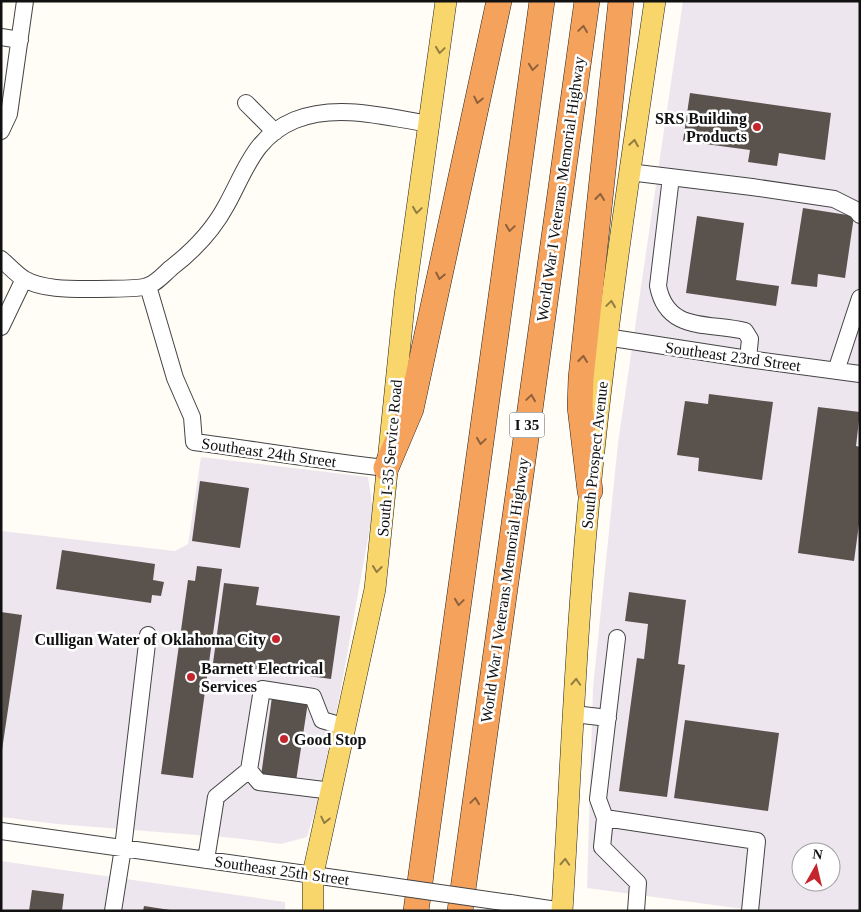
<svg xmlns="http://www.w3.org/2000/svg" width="861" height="912" font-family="'Times New Roman',serif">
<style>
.industrial{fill:#eee6ef;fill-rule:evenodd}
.building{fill:#5a524d}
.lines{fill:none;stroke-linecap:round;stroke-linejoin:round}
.minor-casing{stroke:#444;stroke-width:18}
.major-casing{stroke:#222;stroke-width:22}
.highway-casing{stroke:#222;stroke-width:26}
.minor{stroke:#fff;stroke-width:16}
.major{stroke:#f9d66b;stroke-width:21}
.highway{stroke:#f5a25d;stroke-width:25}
.minor-bridge-casing{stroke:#444;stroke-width:18;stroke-linecap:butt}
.minor-bridge{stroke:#fff;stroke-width:16}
.oneway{stroke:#8e613b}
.oneway2{stroke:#917d42}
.poi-dot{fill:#c4262e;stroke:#fff;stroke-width:2}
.labels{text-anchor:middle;stroke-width:5;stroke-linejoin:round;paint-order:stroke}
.shield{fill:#fff;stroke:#585858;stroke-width:1}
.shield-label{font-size:15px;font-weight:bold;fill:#111}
.poi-label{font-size:16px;font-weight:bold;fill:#111;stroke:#fff;text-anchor:end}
.street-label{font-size:16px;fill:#111;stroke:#fff}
</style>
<rect width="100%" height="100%" fill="#fffdf5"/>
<path class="industrial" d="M 683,1 L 860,1 L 860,911 L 758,911 L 587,888 L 593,688 L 618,443 ZM 801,852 L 831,852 L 831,882 L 801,882 Z
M 201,457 L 368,477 L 373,510 L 340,694 L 317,804 L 307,837 L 281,844 L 234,838 L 57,824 L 1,817 L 1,531 L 175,551 L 188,544 Z
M 1,861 L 285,902 L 285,911 L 1,911 Z"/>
<path class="building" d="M 690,93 L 831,113 L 825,160 L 779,153 L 777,166 L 748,162 L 750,150 L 683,141 Z
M 803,208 L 854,216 L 845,278 L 818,274 L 817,287 L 791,284 Z
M 697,216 L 744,223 L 736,280 L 779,286 L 776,306 L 686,293 Z
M 709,394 L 773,402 L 762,480 L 698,471 L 699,458 L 677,455 L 685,401 L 708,404 Z
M 818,407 L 860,412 L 856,446 L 860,447 L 860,517 L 854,561 L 798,553 Z
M 200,481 L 249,488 L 240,548 L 192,541 Z
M 62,550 L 155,564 L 153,580 L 164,582 L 161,596 L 152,595 L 151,603 L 56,589 Z
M 197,566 L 222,569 L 193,778 L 161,774 L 188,580 L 195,581 Z
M 224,583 L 259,587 L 256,605 L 340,616 L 331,679 L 213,663 Z
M 629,592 L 686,600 L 678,664 L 685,665 L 667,797 L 619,791 L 637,658 L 644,659 L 648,624 L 625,621 Z
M 1,612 L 22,615 L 2,750 L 1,750 Z
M 272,697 L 308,702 L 296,781 L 261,776 Z
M 685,720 L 779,733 L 768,811 L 674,798 Z
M 32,890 L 64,894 L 62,911 L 29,911 Z
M 144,906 L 170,910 L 170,911 L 143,911 Z"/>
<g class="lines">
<g class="minor-casing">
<path id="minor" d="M 1,37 L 20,40
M 246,103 L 275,132
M 1,131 L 9,114 L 25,1
M 629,172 L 752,187 L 834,199 L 856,210 L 860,215
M 671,177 L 658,286 C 667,333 709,322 745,331 L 750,339 L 748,359
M 1,259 C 8,265 16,274 24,279 C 43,290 73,289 95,289 C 107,288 137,290 147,286 C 156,284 165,273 171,268 C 193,251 213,230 226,206 C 246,170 254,137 295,120 C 337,103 386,117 430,124
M 148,286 L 175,378 L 192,417 L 194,442 C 258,450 322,461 386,468
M 1,327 L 24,279
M 606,337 L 748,359 L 860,374
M 836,371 L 860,298
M 574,714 L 608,718
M 249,770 L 259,782 L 332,791
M 605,818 L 598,799 L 617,638
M 1,831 L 377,884
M 206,860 L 216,797 L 249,770 L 262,689 L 313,697 L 322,720 L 346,727
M 510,903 L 563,911
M 113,911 L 123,848 L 148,635
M 636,911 L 638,883 L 602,847 L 605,818 L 757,841 L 750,911"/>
</g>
<g class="major-casing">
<path id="major" d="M 313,911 L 313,874 L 375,589 L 405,295 L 446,1
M 562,911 C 571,770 576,629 590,489 C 606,325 631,163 655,1"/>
</g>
<g class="highway-casing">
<path id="highway" d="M 386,468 L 411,409 L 499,1
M 590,491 L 580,407 L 581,378 L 621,1
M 416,911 L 542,1
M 460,911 L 587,1"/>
</g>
<use href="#minor" class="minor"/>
<use href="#major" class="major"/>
<use href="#highway" class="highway"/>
<g class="minor-bridge-casing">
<path id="minor-bridge" d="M 377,884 L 510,903"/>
</g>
<use href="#minor-bridge" class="minor-bridge"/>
</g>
<defs><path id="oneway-chevron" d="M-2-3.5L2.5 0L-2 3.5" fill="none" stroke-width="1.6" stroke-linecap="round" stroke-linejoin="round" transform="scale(1.25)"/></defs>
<g class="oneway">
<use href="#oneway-chevron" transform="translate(583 29) rotate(-82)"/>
<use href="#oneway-chevron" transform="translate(533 67) rotate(98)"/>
<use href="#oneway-chevron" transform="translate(478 100) rotate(102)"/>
<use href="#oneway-chevron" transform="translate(600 197) rotate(-84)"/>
<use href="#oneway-chevron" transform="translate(510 228) rotate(98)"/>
<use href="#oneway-chevron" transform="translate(440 276) rotate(102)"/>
<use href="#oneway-chevron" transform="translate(583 359) rotate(-84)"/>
<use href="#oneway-chevron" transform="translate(531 398) rotate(-82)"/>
<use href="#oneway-chevron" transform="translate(481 441) rotate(98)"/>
<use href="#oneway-chevron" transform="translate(459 602) rotate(98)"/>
<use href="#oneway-chevron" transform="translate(475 801) rotate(-82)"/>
</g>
<g class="oneway2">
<use href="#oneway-chevron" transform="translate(440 50) rotate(98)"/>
<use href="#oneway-chevron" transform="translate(634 143) rotate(-81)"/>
<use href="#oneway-chevron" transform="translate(417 210) rotate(98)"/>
<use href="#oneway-chevron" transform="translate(611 304) rotate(-82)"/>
<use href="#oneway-chevron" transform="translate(377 569) rotate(97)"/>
<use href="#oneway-chevron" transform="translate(576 682) rotate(-87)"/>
<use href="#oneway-chevron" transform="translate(325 820) rotate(102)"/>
<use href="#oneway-chevron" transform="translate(565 862) rotate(-87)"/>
</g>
<g class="poi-dot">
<circle cx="757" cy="127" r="5"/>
<circle cx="276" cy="639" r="5"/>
<circle cx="191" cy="677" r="5"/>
<circle cx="284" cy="739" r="5"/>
</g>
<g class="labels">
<rect class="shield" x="509.5" y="412.5" width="35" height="25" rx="4"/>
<g class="shield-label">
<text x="527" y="430">I 35</text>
</g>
<g class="poi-label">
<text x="747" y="124">SRS Building<tspan x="747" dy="18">Products</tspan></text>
<text x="266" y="645">Culligan Water of Oklahoma City</text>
<text x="201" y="674" text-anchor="start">Barnett Electrical<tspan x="201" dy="18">Services</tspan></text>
<text x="294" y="745" text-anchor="start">Good Stop</text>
</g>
<g class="street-label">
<text transform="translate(560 189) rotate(-82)" y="6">World War I Veterans Memorial Highway</text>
<text transform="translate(733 356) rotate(8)" y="6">Southeast 23rd Street</text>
<text transform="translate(269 452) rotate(8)" y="6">Southeast 24th Street</text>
<text transform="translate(594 455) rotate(-84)" y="6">South Prospect Avenue</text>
<text transform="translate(389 458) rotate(-85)" y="6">South I-35 Service Road</text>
<text transform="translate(504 590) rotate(-82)" y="6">World War I Veterans Memorial Highway</text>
<text transform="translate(282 870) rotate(8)" y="6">Southeast 25th Street</text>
</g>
</g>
<rect width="861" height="912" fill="none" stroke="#111111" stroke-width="5"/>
<g transform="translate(816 867) rotate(8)"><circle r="24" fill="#ffffff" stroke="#a0a0a0"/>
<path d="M0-4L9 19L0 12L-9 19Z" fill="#c4262e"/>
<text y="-8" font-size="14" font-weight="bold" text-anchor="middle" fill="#111111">N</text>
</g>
</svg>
